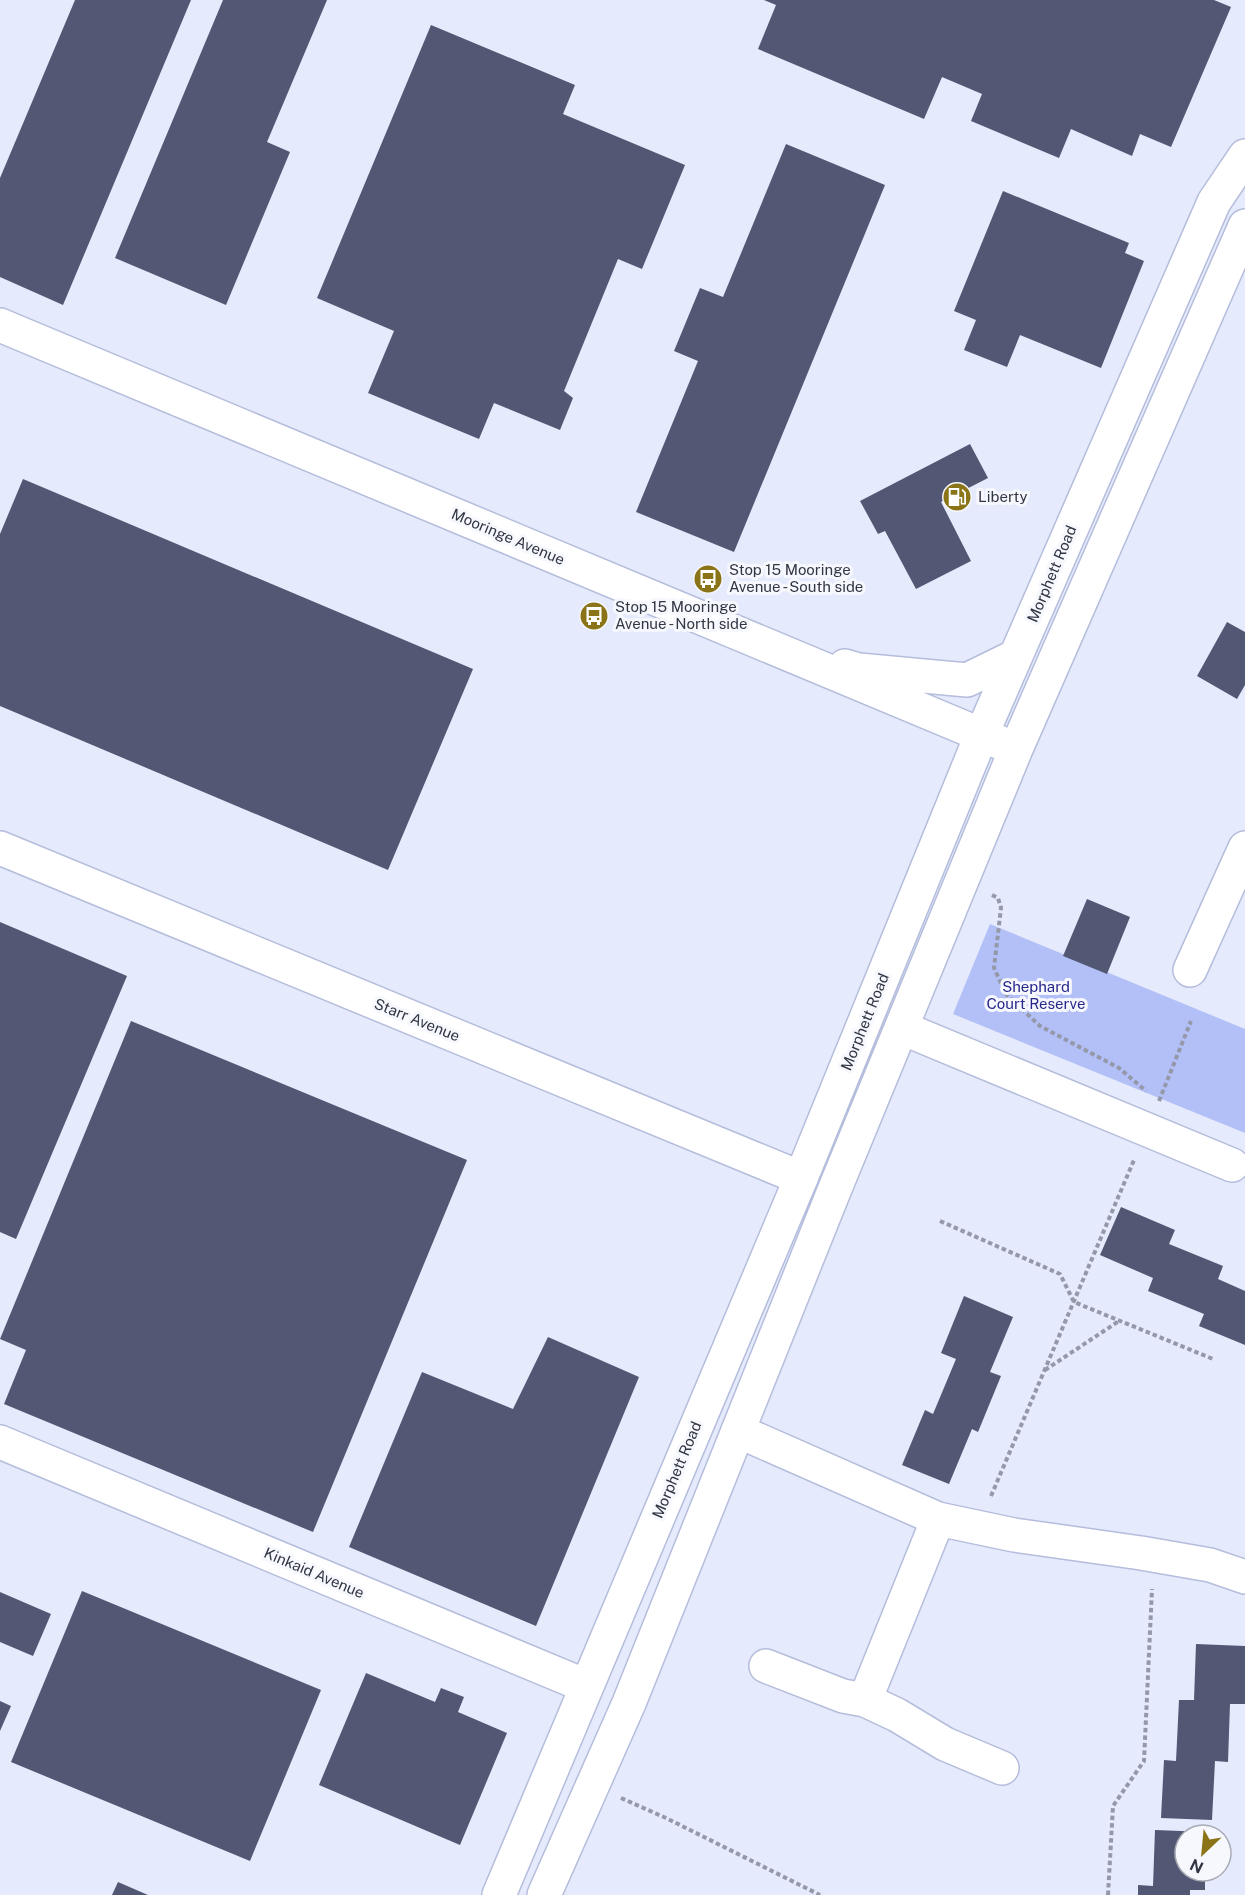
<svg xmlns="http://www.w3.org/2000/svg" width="1245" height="1895" font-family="'Public Sans',sans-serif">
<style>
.green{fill:#b3c0f7}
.building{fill:#525873}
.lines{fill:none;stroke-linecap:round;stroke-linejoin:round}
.minor-casing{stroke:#b5bddc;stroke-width:36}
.tertiary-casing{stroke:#b5bddc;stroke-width:36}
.path{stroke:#9498a8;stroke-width:4;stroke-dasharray:4.5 3;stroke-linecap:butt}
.minor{stroke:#fff;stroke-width:33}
.tertiary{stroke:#fff;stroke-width:33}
.labels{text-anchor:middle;stroke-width:6;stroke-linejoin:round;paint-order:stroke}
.poi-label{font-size:15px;fill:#323642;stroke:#f6f8fe;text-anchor:start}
.street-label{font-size:15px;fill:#323642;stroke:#f6f8fe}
.park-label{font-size:15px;fill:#27288a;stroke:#f6f8fe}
</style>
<rect width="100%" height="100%" fill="#e5eafd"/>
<path class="green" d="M 990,924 L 1245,1029 L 1245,1133 L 953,1014 Z"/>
<path class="building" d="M 75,0 L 191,0 L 63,305 L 0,277 L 0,178 Z
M 223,0 L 327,0 L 267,142 L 290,152 L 226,305 L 115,258 Z
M 764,0 L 1214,0 L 1231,7 L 1171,147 L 1140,134 L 1132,156 L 1071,129 L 1059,158 L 971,121 L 982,94 L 942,77 L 924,119 L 758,49 L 776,5 Z
M 431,25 L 575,85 L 563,114 L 685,165 L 642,269 L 618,259 L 564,391 L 573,398 L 560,430 L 494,403 L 479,439 L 368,393 L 394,331 L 317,298 Z
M 786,144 L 885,185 L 734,552 L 636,512 L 698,361 L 674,351 L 700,288 L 723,297 Z
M 1003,191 L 1129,243 L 1125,253 L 1144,261 L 1101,368 L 1020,335 L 1007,367 L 964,350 L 976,320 L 954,311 Z
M 970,444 L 988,478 L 941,502 L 971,561 L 916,589 L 885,531 L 878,534 L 860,501 Z
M 23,479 L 473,669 L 388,870 L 0,706 L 0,534 Z
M 1227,622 L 1245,632 L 1245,685 L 1237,699 L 1197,676 Z
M 1087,899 L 1130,917 L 1107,974 L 1063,956 Z
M 0,922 L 127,976 L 16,1239 L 0,1232 Z
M 131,1021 L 467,1160 L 313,1532 L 4,1404 L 26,1350 L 0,1339 Z
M 1121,1207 L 1175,1230 L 1169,1244 L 1223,1266 L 1218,1279 L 1245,1291 L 1245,1345 L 1199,1326 L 1204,1314 L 1148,1291 L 1153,1278 L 1100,1255 Z
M 964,1296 L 1013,1317 L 990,1372 L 1001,1376 L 978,1432 L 972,1429 L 949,1484 L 902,1465 L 925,1410 L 933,1414 L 956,1359 L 941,1353 Z
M 548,1337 L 639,1377 L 536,1626 L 349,1547 L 422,1372 L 513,1409 Z
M 82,1591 L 321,1690 L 250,1861 L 11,1762 Z
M 0,1592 L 51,1614 L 33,1656 L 0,1642 Z
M 1196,1644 L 1245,1646 L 1245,1704 L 1230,1704 L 1228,1762 L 1215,1761 L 1212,1820 L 1161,1818 L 1164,1760 L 1176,1761 L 1179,1700 L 1194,1700 Z
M 366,1673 L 435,1702 L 441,1688 L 464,1697 L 458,1712 L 507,1733 L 460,1845 L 319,1785 Z
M 0,1701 L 11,1706 L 0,1731 Z
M 1155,1830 L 1207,1832 L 1207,1835 L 1185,1835 L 1185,1871 L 1205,1871 L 1205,1890 L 1190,1890 L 1190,1895 L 1138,1895 L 1138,1885 L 1153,1886 Z
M 118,1882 L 148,1895 L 112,1895 Z"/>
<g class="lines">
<g class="minor-casing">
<path id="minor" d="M 0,848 L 801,1178
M 1190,970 L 1245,848
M 902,1028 L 1232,1165
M 738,1431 L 938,1519 L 1014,1535 L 1141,1553 L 1210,1565 L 1245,1577
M 0,1442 L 586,1686
M 766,1666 L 843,1696 L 865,1700 L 897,1715 L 945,1744 L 1002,1768
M 865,1700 L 938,1519"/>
</g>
<g class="tertiary-casing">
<path id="tertiary" d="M 0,325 L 1001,743
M 845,666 L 859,670 L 967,680 L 1016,656
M 499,1895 L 801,1178 L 981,736 L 1214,202 L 1245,156
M 544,1895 L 629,1703 L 834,1191 L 1016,749 L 1245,226"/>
</g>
<path class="path" d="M 992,895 L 998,898 L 1001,908 L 994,968 L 1006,994 L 1040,1026 L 1119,1068 L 1146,1091
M 1159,1101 L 1191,1021
M 940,1221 L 1060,1274 L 1074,1302 L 1213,1359
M 1045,1370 L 1119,1321
M 991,1496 L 1134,1160
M 621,1798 L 666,1818 L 820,1895
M 1108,1895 L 1113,1806 L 1144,1761 L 1152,1589"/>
<use href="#minor" class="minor"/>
<use href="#tertiary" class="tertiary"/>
</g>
<defs>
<g id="fuel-disc" transform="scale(1.5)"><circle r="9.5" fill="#8b7417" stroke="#f6f8fe"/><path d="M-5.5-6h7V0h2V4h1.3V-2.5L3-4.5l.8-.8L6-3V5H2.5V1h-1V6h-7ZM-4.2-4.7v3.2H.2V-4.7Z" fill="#fff"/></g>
<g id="bus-disc" transform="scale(1.5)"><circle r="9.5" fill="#8b7417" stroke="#f6f8fe"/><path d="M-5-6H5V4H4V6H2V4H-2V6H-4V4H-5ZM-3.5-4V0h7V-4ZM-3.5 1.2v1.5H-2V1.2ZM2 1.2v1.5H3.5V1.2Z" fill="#fff"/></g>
</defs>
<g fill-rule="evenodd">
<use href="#fuel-disc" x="957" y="497"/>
<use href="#bus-disc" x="708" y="579"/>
<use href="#bus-disc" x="594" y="616"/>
</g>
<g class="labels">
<g class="poi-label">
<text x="978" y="502">Liberty</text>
<text x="729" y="575">Stop 15 Mooringe<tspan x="729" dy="17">Avenue - South side</tspan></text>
<text x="615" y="612">Stop 15 Mooringe<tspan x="615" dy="17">Avenue - North side</tspan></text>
</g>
<g class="street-label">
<text transform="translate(508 537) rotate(23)" y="5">Mooringe Avenue</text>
<text transform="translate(1052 574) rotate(-67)" y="5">Morphett Road</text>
<text transform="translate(417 1020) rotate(22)" y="5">Starr Avenue</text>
<text transform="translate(865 1022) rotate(-68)" y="5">Morphett Road</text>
<text transform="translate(677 1470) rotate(-67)" y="5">Morphett Road</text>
<text transform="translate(314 1573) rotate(23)" y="5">Kinkaid Avenue</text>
</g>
<g class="park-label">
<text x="1036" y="992">Shephard<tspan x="1036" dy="17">Court Reserve</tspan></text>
</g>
</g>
<g transform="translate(1203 1853) rotate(206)"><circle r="28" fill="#f6f8fe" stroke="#a8aab3" stroke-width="1.5"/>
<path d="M0-4.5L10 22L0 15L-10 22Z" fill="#8b7417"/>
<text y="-9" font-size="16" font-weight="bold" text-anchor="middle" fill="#323642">N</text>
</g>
</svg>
